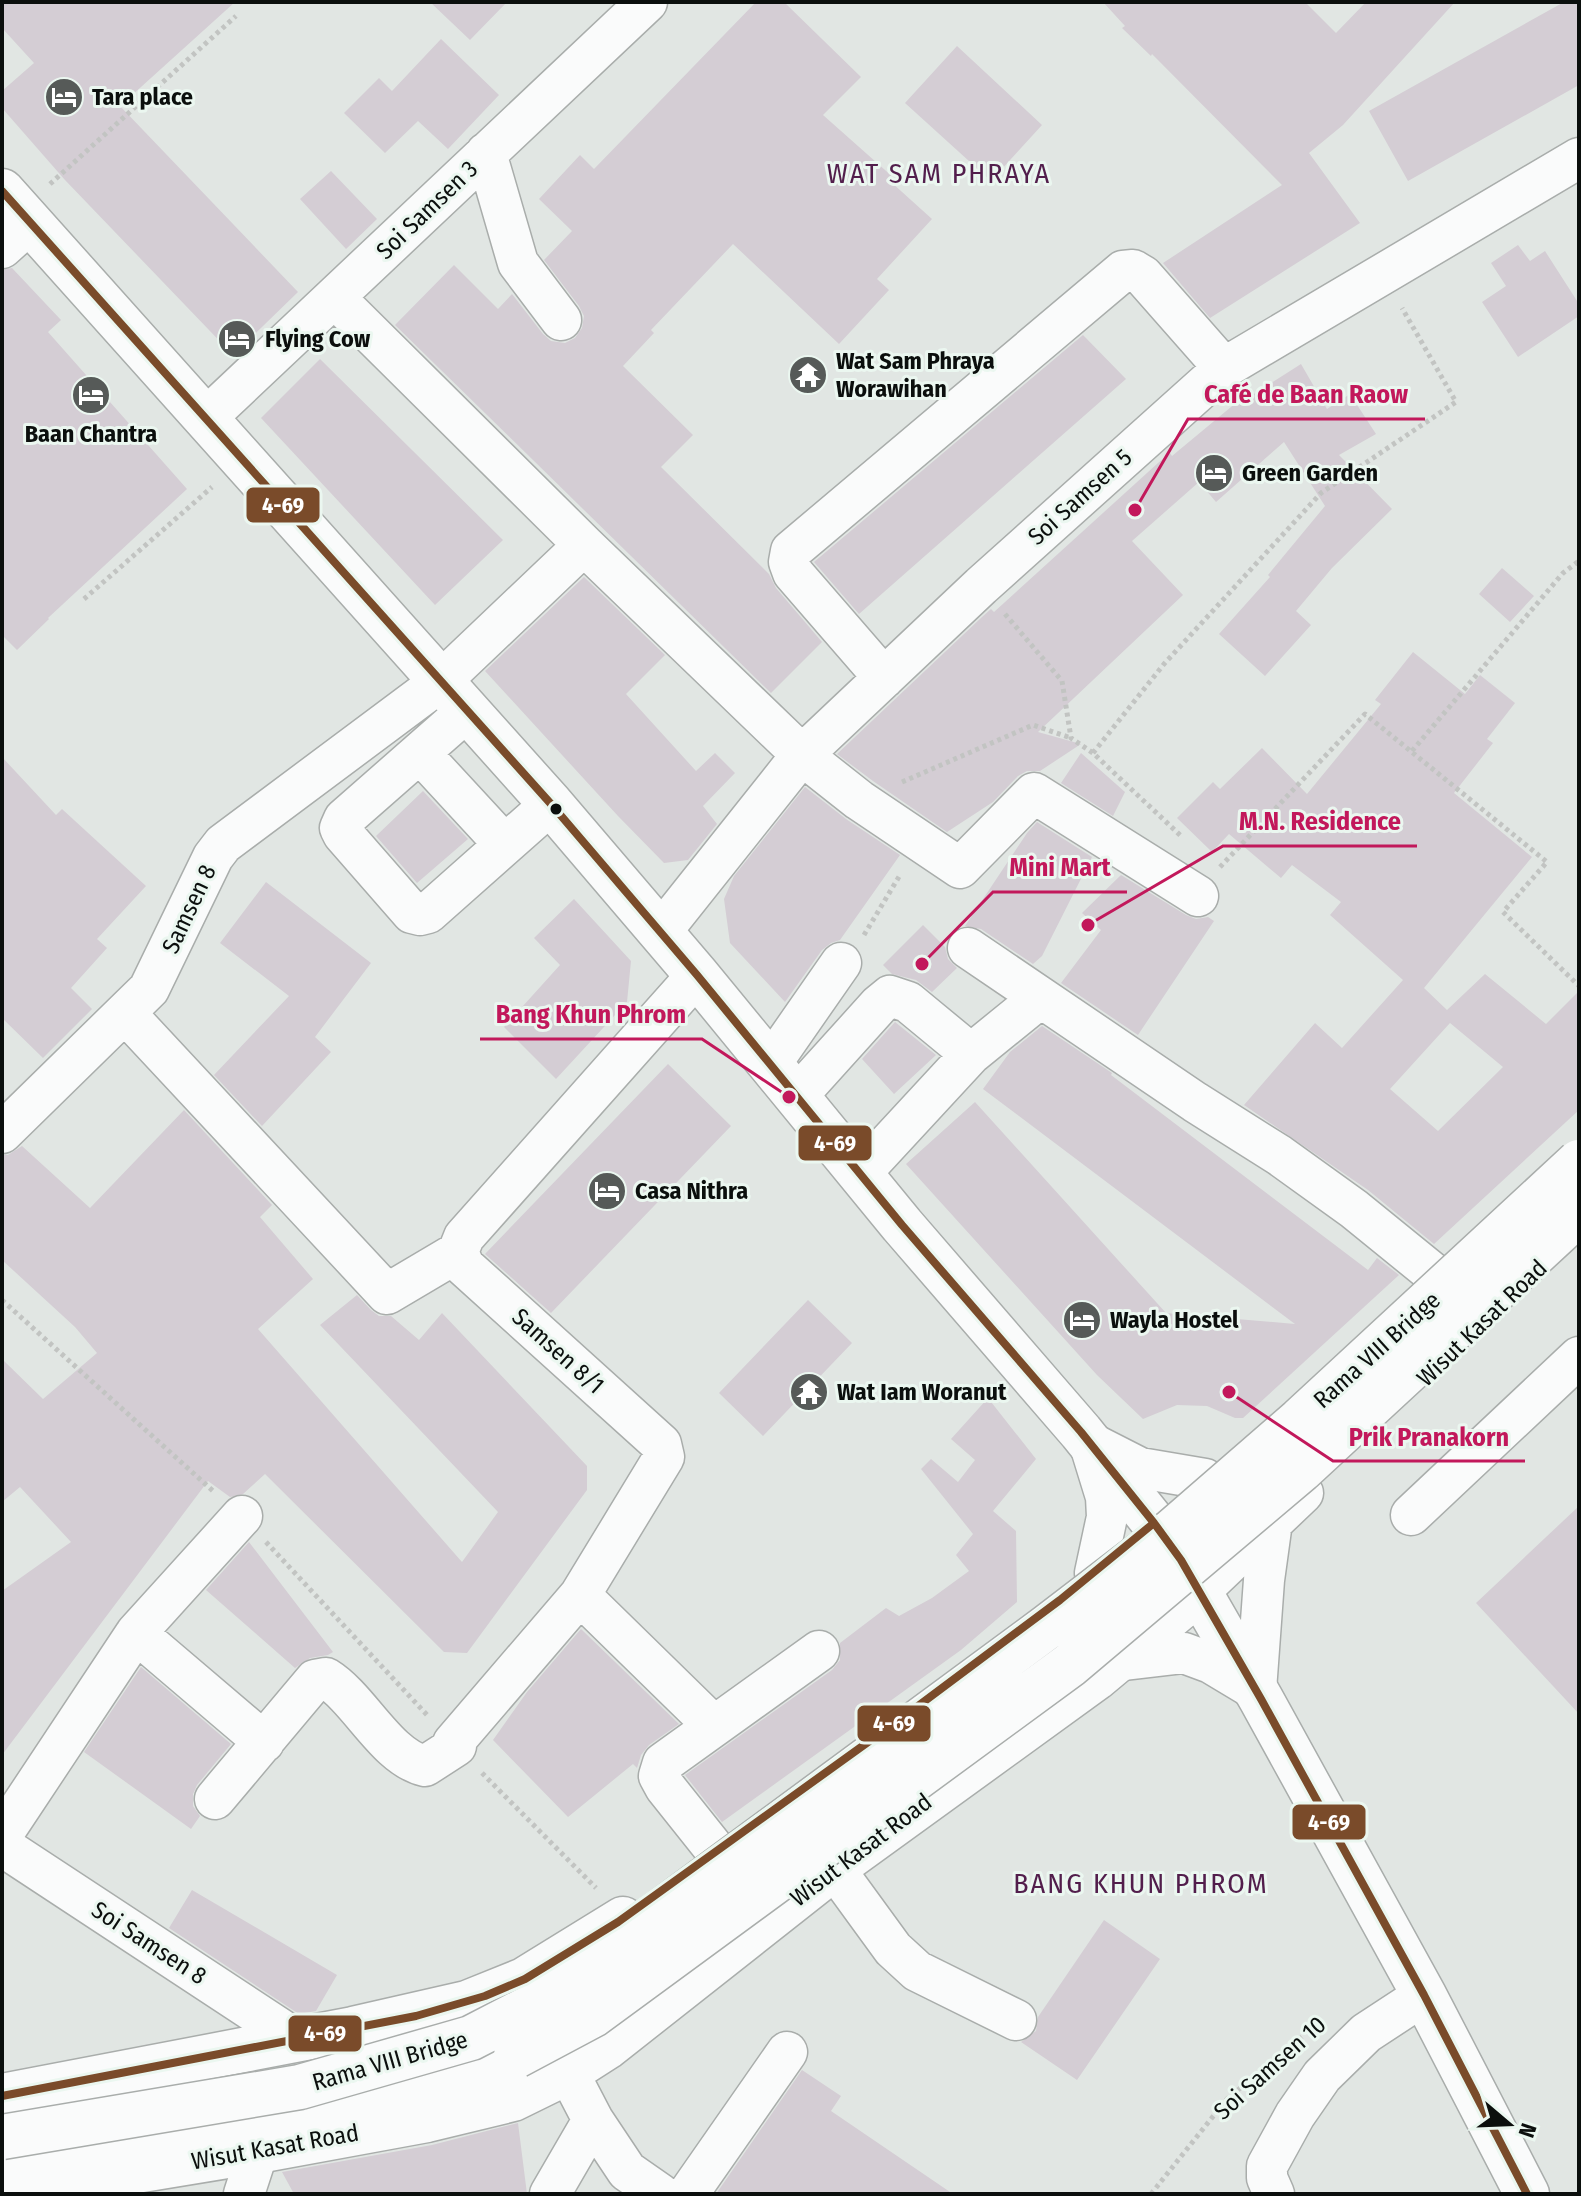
<svg xmlns="http://www.w3.org/2000/svg" width="1581" height="2196" font-family="'Fira Sans Condensed',sans-serif">
<style>
.building{fill:#d4cdd4;fill-rule:evenodd}
.lines{fill:none;stroke-linecap:round;stroke-linejoin:round}
.minor-casing{stroke:#a9adab;stroke-width:43}
.major-casing{stroke:#a9adab;stroke-width:47}
.path{stroke:#c2c4c2;stroke-width:5;stroke-dasharray:4 4;stroke-linecap:butt}
.minor{stroke:#fafbfb;stroke-width:40}
.major{stroke:#fafbfb;stroke-width:44}
.major-bridge-casing{stroke:#a9adab;stroke-width:47;stroke-linecap:butt}
.major-bridge{stroke:#fafbfb;stroke-width:44}
.bus-1-casing{stroke:#ebf7f0;stroke-width:14}
.bus-1{stroke:#7a4b2a;stroke-width:8}
.bus-dot{fill:#0b0f0d;stroke:#ebf7f0;stroke-width:3}
.labels{text-anchor:middle;stroke-width:6;stroke-linejoin:round;paint-order:stroke}
.poi-label{font-size:24px;font-weight:bold;fill:#0b0f0d;stroke:#ebf7f0;text-anchor:start}
.street-label{font-size:24px;fill:#0b0f0d;stroke:#ebf7f0}
.quarter-label{font-size:28px;letter-spacing:2px;fill:#521e4c;stroke:#ebf7f0}
.leader{fill:none;stroke:#c2185b;stroke-width:3}
.callout-dot{fill:#c2185b;stroke:#ebf7f0;stroke-width:3}
.callout-label{font-size:26px;text-anchor:middle;font-weight:bold;fill:#c2185b;stroke:#ebf7f0;stroke-width:6;stroke-linejoin:round;paint-order:stroke}
.line-badge{stroke:#ebf7f0;stroke-width:3}
.badge-label{font-size:22px;text-anchor:middle;font-weight:bold;fill:#fff}
</style>
<rect width="100%" height="100%" fill="#e1e6e3"/>
<path class="building" d="M 2,2 L 235,2 L 120,106 L 298,292 L 233,355 L 65,180 L 2,108 L 2,91 L 34,63 L 2,28 Z
M 430,2 L 507,2 L 470,40 Z
M 756,2 L 784,2 L 861,77 L 823,115 L 894,178 L 891,182 L 932,219 L 877,279 L 889,290 L 839,344 L 733,244 L 651,330 L 654,333 L 623,366 L 693,435 L 661,467 L 769,574 L 776,588 L 822,642 L 771,693 L 395,325 L 454,265 L 498,309 L 512,294 L 543,334 L 551,341 L 565,343 L 575,338 L 582,328 L 584,316 L 579,306 L 544,260 L 572,231 L 539,199 L 580,155 L 594,169 Z
M 1103,2 L 1305,2 L 1336,33 L 1366,2 L 1455,2 L 1343,125 L 1309,153 L 1360,223 L 1210,318 L 1163,263 L 1282,185 L 1152,54 L 1151,56 L 1122,28 L 1125,26 Z
M 1564,2 L 1579,2 L 1579,85 L 1408,181 L 1369,111 Z
M 441,39 L 499,95 L 448,149 L 418,121 L 385,153 L 344,113 L 379,78 L 392,91 Z
M 957,46 L 1042,125 L 991,181 L 905,103 Z
M 331,171 L 377,219 L 346,249 L 300,199 Z
M 1518,245 L 1530,261 L 1545,251 L 1579,304 L 1579,316 L 1518,357 L 1482,302 L 1506,286 L 1491,263 Z
M 12,268 L 61,320 L 48,332 L 187,489 L 48,618 L 49,619 L 17,650 L 2,635 L 2,270 Z
M 1083,335 L 1126,379 L 859,614 L 814,562 Z
M 320,359 L 503,540 L 435,605 L 261,418 Z
M 1301,364 L 1327,409 L 1350,394 L 1376,434 L 1339,455 L 1392,509 L 1332,568 L 1296,611 L 1311,625 L 1265,676 L 1219,634 L 1270,577 L 1268,575 L 1325,506 L 1284,442 L 1216,502 L 1199,482 L 1132,541 L 1183,595 L 1038,732 L 1081,744 L 1040,771 L 1027,771 L 1018,776 L 993,802 L 947,832 L 873,781 L 837,754 L 982,617 L 991,609 L 994,612 L 1158,463 L 1170,453 L 1172,456 L 1237,402 L 1238,404 Z
M 1502,568 L 1534,596 L 1510,622 L 1479,594 Z
M 584,577 L 665,655 L 626,694 L 696,771 L 715,753 L 735,773 L 703,806 L 717,824 L 688,860 L 664,863 L 618,816 L 485,671 Z
M 1413,652 L 1465,694 L 1480,675 L 1515,703 L 1487,739 L 1493,743 L 1454,793 L 1532,857 L 1424,988 L 1447,1010 L 1485,974 L 1546,1024 L 1579,991 L 1579,1110 L 1434,1244 L 1368,1190 L 1244,1105 L 1315,1023 L 1342,1048 L 1403,980 L 1330,915 L 1341,902 L 1292,865 L 1281,878 L 1229,834 L 1212,852 L 1177,818 L 1213,782 L 1220,789 L 1262,748 L 1307,794 L 1381,704 L 1375,700 ZM 1450,1023 L 1503,1067 L 1438,1131 L 1390,1089 Z
M 1081,753 L 1125,792 L 1113,816 L 1061,783 Z
M 2,757 L 56,815 L 62,809 L 146,886 L 97,939 L 107,948 L 71,988 L 92,1009 L 43,1058 L 2,1018 Z
M 805,787 L 846,819 L 900,855 L 840,940 L 831,943 L 822,950 L 785,1002 L 730,943 L 724,899 L 734,876 Z
M 423,791 L 468,839 L 417,883 L 376,836 Z
M 1037,822 L 1092,857 L 1042,956 L 1033,964 L 981,929 L 965,926 L 1027,833 Z
M 1121,875 L 1186,915 L 1196,919 L 1208,917 L 1214,921 L 1138,1035 L 1061,983 L 1101,930 L 1082,913 Z
M 266,882 L 371,963 L 315,1037 L 331,1052 L 262,1126 L 214,1075 L 289,996 L 220,943 Z
M 574,899 L 631,961 L 627,1002 L 556,1079 L 504,1027 L 560,965 L 534,938 Z
M 923,925 L 945,947 L 948,959 L 957,968 L 932,992 L 916,980 L 892,974 L 883,965 Z
M 895,1022 L 936,1055 L 894,1094 L 862,1059 Z
M 1042,1026 L 1112,1073 L 1111,1075 L 1368,1270 L 1377,1258 L 1399,1275 L 1243,1418 L 1235,1418 L 1207,1406 L 1177,1405 L 1143,1419 L 1097,1375 L 906,1164 L 975,1102 L 1166,1313 L 1295,1324 L 983,1089 L 1010,1052 Z
M 668,1064 L 731,1126 L 551,1313 L 485,1254 Z
M 184,1110 L 272,1205 L 260,1217 L 313,1279 L 258,1329 L 462,1562 L 498,1512 L 320,1325 L 357,1295 L 371,1310 L 379,1316 L 391,1316 L 419,1340 L 442,1313 L 587,1466 L 587,1490 L 467,1653 L 444,1652 L 265,1474 L 243,1494 L 230,1497 L 208,1481 L 2,1755 L 2,1591 L 71,1542 L 20,1487 L 2,1502 L 2,1359 L 43,1399 L 97,1353 L 75,1327 L 2,1260 L 2,1155 L 8,1155 L 22,1146 L 90,1208 Z
M 808,1300 L 852,1343 L 763,1436 L 719,1393 Z
M 988,1398 L 1036,1459 L 993,1511 L 1016,1531 L 1017,1602 L 961,1650 L 722,1822 L 685,1775 L 832,1670 L 840,1660 L 840,1643 L 886,1608 L 899,1616 L 932,1598 L 969,1571 L 956,1555 L 973,1534 L 921,1469 L 931,1459 L 958,1482 L 975,1460 L 951,1439 Z
M 1579,1506 L 1579,1714 L 1476,1603 Z
M 249,1542 L 333,1652 L 328,1655 L 310,1658 L 295,1668 L 206,1590 Z
M 581,1629 L 679,1724 L 649,1745 L 641,1755 L 637,1768 L 633,1764 L 568,1817 L 493,1740 L 527,1692 Z
M 141,1667 L 231,1744 L 197,1785 L 193,1794 L 193,1806 L 200,1816 L 191,1829 L 84,1752 Z
M 192,1890 L 337,1975 L 316,2011 L 299,2014 L 169,1928 Z
M 1104,1920 L 1160,1959 L 1077,2080 L 1021,2042 L 1036,2031 L 1038,2017 Z
M 802,2070 L 841,2096 L 831,2111 L 953,2194 L 716,2194 Z
M 518,2123 L 527,2194 L 294,2194 L 282,2172 L 432,2145 Z"/>
<g class="lines">
<g class="minor-casing">
<path id="minor" d="M 486,153 L 518,263 L 561,320
M 2,248 L 30,223
M 335,298 L 584,545 L 802,755 L 859,800 L 960,868 L 1034,793 L 1198,896
M 205,419 L 647,2
M 884,678 L 793,573 L 789,562 L 791,551 L 1123,271 L 1133,270 L 1143,276 L 1224,368
M 467,711 L 344,819 L 340,828 L 343,834 L 412,913 L 420,915 L 428,913 L 551,804
M 420,753 L 504,844
M 660,933 L 800,757 L 981,586 L 1224,368 L 1579,158
M 968,948 L 1195,1102 L 1279,1155 L 1354,1209 L 1434,1274
M 126,1014 L 387,1294 L 458,1252
M 770,1065 L 841,963
M 796,1097 L 879,1005 L 890,996 L 908,1002 L 971,1054
M 2,1133 L 149,989 L 213,857 L 223,844 L 440,682 L 584,545
M 860,1174 L 971,1054 L 1040,998
M 1089,1442 L 1140,1468 L 1205,1479
M 1090,1445 L 1106,1497 L 1107,1517 L 1095,1573
M 1411,1515 L 1579,1357
M 1199,1592 L 1303,1493
M 580,1595 L 714,1726
M 136,1633 L 264,1742
M 1116,1661 L 1184,1653 L 1211,1663 L 1256,1690 L 1264,1580 L 1272,1522
M 453,1743 L 580,1595 L 664,1457 L 661,1444 L 464,1266 L 458,1252 L 464,1237 L 697,975
M 215,1799 L 315,1680 L 326,1678 C 360,1699 386,1757 425,1766 L 456,1746
M 2,1835 L 136,1633 L 242,1516
M 2,1846 L 297,2040
M 716,1851 L 665,1787 L 659,1776 L 663,1763 L 819,1651
M 834,1868 L 893,1949 L 917,1971 L 1016,2020
M 568,2072 L 593,2120 L 627,2171 L 660,2194
M 244,2194 L 258,2151
M 550,2194 L 593,2120
M 688,2194 L 787,2052
M 1274,2194 L 1267,2178 L 1267,2166 L 1295,2115 L 1322,2076 L 1366,2033 L 1424,1995"/>
</g>
<g class="major-casing">
<path id="major" d="M 2,191 L 551,804 L 697,975 L 902,1225 L 1081,1432 L 1154,1523 L 1181,1560 L 1261,1699 L 1424,1995 L 1527,2194
M 2,2096 L 353,2029 L 467,2003 L 524,1980 L 623,1919
M 2,2163 L 429,2088 L 516,2056
M 2,2193 L 258,2151 L 427,2120 L 513,2099 L 568,2072 L 607,2047 L 834,1868 L 1096,1678 L 1199,1592"/>
</g>
<path class="path" d="M 50,184 L 236,16
M 84,599 L 212,487
M 1005,614 L 1062,681 L 1071,738 L 1093,753 L 1181,836
M 1412,751 L 1563,573 L 1579,561
M 1093,753 L 1164,664 L 1321,493 L 1456,402 L 1402,308
M 902,782 L 1033,725 L 1071,738
M 1220,867 L 1365,714 L 1547,862 L 1503,912 L 1579,986
M 864,935 L 900,875
M 2,1300 L 213,1491
M 266,1542 L 428,1716
M 482,1773 L 596,1888
M 1151,2194 L 1227,2099 L 1302,2037"/>
<use href="#minor" class="minor"/>
<use href="#major" class="major"/>
<g class="major-bridge-casing">
<path id="major-bridge" d="M 516,2056 L 593,2015 L 1070,1665 L 1301,1470 L 1579,1213
M 2,2137 L 300,2087 L 471,2038 L 533,2006 L 1047,1627 L 1171,1532 L 1300,1420 L 1579,1162"/>
</g>
<use href="#major-bridge" class="major-bridge"/>
<g class="bus-1-casing">
<path id="bus-1" d="M 2,191 L 551,804 L 697,975 L 902,1225 L 1081,1432 L 1154,1523 L 1181,1560 L 1261,1699 L 1424,1995 L 1527,2194
M 2,2096 L 416,2016 L 485,1996 L 525,1979 L 618,1922 L 914,1709 L 1060,1600 L 1154,1523"/>
</g>
<use href="#bus-1" class="bus-1"/>
</g>
<defs>
<g id="hotel-disc" transform="scale(2)"><circle r="9.5" fill="#565a58" stroke="#ebf7f0"/><path d="M-6-4.5h1.5V1H6V5H4.5V3h-9V5H-6ZM-4 0a1.8 1.8 0 1 1 3.6 0ZM.5 0V-2.5h3Q6-2.5 6 0Z" fill="#fff"/></g>
<g id="temple-disc" transform="scale(2)"><circle r="9.5" fill="#565a58" stroke="#ebf7f0"/><path d="M0-6L5-2H3V0L6.5 2.5H4V6H1.5V3h-3V6H-4V2.5H-6.5L-3 0V-2H-5Z" fill="#fff"/></g>
</defs>
<g fill-rule="evenodd">
<use href="#hotel-disc" x="64" y="97"/>
<use href="#hotel-disc" x="237" y="339"/>
<use href="#temple-disc" x="808" y="375"/>
<use href="#hotel-disc" x="91" y="395"/>
<use href="#hotel-disc" x="1214" y="473"/>
<use href="#hotel-disc" x="607" y="1191"/>
<use href="#hotel-disc" x="1082" y="1320"/>
<use href="#temple-disc" x="809" y="1392"/>
</g>
<circle class="bus-dot" cx="556" cy="809" r="7"/>
<g class="labels">
<g class="poi-label">
<text x="92" y="105">Tara place</text>
<text x="265" y="347">Flying Cow</text>
<text x="836" y="369">Wat Sam Phraya<tspan x="836" dy="28">Worawihan</tspan></text>
<text x="91" y="442" text-anchor="middle">Baan Chantra</text>
<text x="1242" y="481">Green Garden</text>
<text x="635" y="1199">Casa Nithra</text>
<text x="1110" y="1328">Wayla Hostel</text>
<text x="837" y="1400">Wat Iam Woranut</text>
</g>
<g class="street-label">
<text transform="translate(427 210) rotate(-44)" y="8">Soi Samsen 3</text>
<text transform="translate(1080 497) rotate(-42)" y="8">Soi Samsen 5</text>
<text transform="translate(189 909) rotate(-65)" y="8">Samsen 8</text>
<text transform="translate(1482 1323) rotate(-44)" y="8">Wisut Kasat Road</text>
<text transform="translate(1377 1350) rotate(-42)" y="8">Rama VIII Bridge</text>
<text transform="translate(558 1351) rotate(42)" y="8">Samsen 8/1</text>
<text transform="translate(861 1850) rotate(-37)" y="8">Wisut Kasat Road</text>
<text transform="translate(149 1943) rotate(33)" y="8">Soi Samsen 8</text>
<text transform="translate(390 2061) rotate(-16)" y="8">Rama VIII Bridge</text>
<text transform="translate(1270 2068) rotate(-42)" y="8">Soi Samsen 10</text>
<text transform="translate(275 2147) rotate(-10)" y="8">Wisut Kasat Road</text>
</g>
<g class="quarter-label">
<text x="939" y="183">WAT SAM PHRAYA</text>
<text x="1141" y="1893">BANG KHUN PHROM</text>
</g>
</g>
<path class="leader" d="M1135 510L1188 419H1425M1088 925L1223 846H1417M922 964L993 892H1127M789 1097L702 1039H480M1229 1392L1333 1461H1525"/>
<g class="callout-dot">
<circle cx="1135" cy="510" r="8"/>
<circle cx="1088" cy="925" r="8"/>
<circle cx="922" cy="964" r="8"/>
<circle cx="789" cy="1097" r="8"/>
<circle cx="1229" cy="1392" r="8"/>
</g>
<g class="callout-label">
<text x="1306" y="403">Café de Baan Raow</text>
<text x="1320" y="830">M.N. Residence</text>
<text x="1060" y="876">Mini Mart</text>
<text x="591" y="1023">Bang Khun Phrom</text>
<text x="1429" y="1446">Prik Pranakorn</text>
</g>
<g class="line-badge">
<rect x="245" y="486" width="76" height="38" rx="8" fill="#7a4b2a"/>
<rect x="797" y="1124" width="76" height="38" rx="8" fill="#7a4b2a"/>
<rect x="856" y="1704" width="76" height="39" rx="8" fill="#7a4b2a"/>
<rect x="1291" y="1803" width="76" height="38" rx="8" fill="#7a4b2a"/>
<rect x="287" y="2014" width="76" height="39" rx="8" fill="#7a4b2a"/>
</g>
<g class="badge-label">
<text x="283" y="513">4-69</text>
<text x="835" y="1151">4-69</text>
<text x="894" y="1731">4-69</text>
<text x="1329" y="1830">4-69</text>
<text x="325" y="2041">4-69</text>
</g>
<rect width="1581" height="2196" fill="none" stroke="#0b0f0d" stroke-width="8"/>
<g transform="translate(1509 2124) rotate(109)" stroke="#ebf7f0" stroke-width="6" paint-order="stroke">
<path d="M0-6L14 30L0 20L-14 30Z" fill="#0b0f0d"/>
<text y="-12" font-size="22" font-weight="bold" text-anchor="middle" fill="#0b0f0d">N</text>
</g>
</svg>
